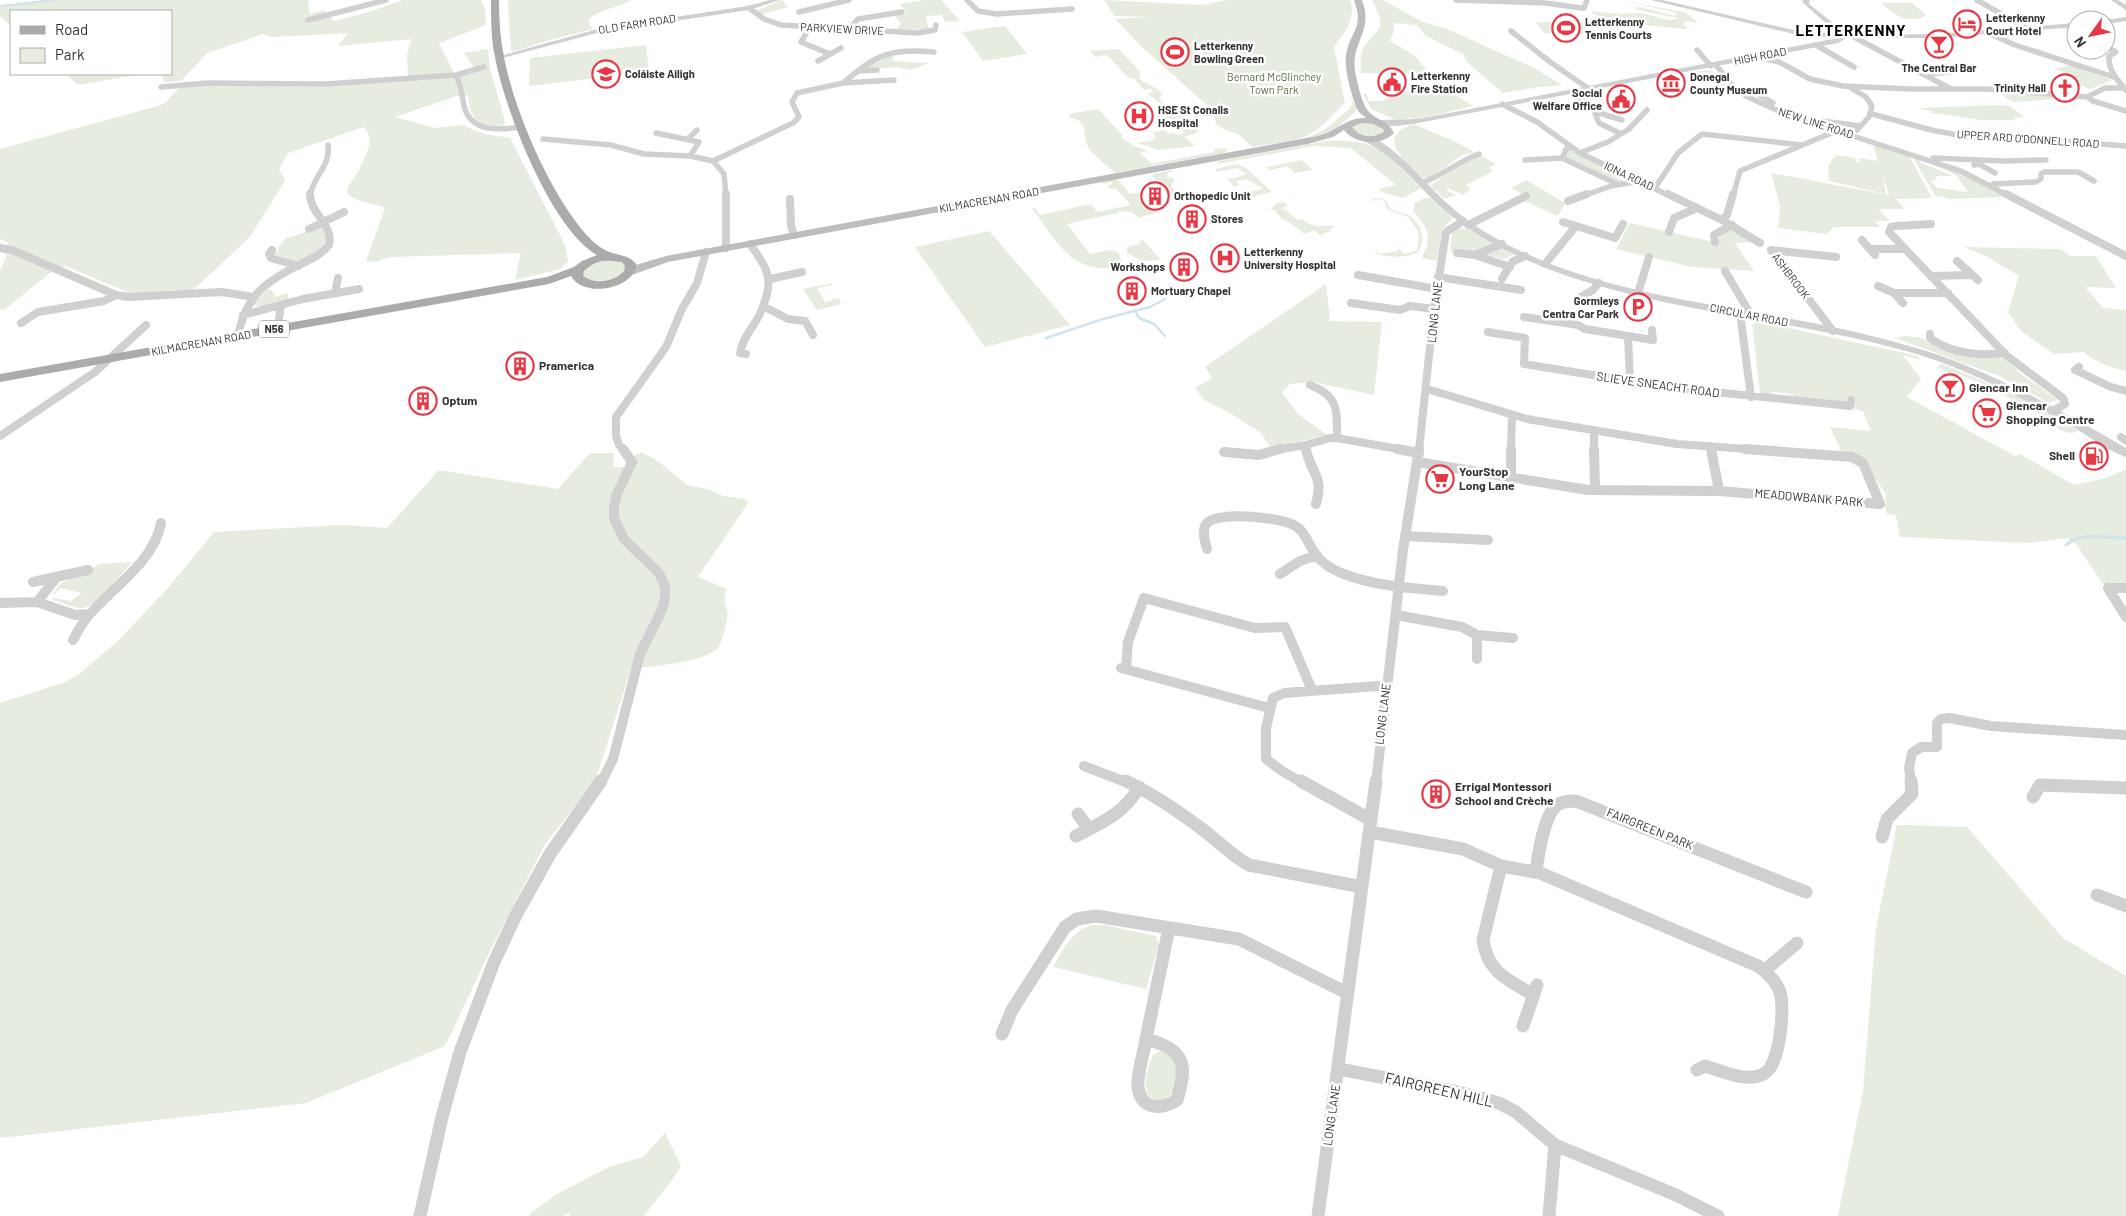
<svg xmlns="http://www.w3.org/2000/svg" width="2126" height="1216" font-family="Barlow,sans-serif">
<style>
.green{fill:#e6ecdf}
.lines{fill:none;stroke-linecap:round;stroke-linejoin:round}
.stream-far2{stroke:#cfe2ee;stroke-width:2}
.stream-far1{stroke:#cfe2ee;stroke-width:2.5}
.stream{stroke:#cfe2ee;stroke-width:3}
.minor-far3{stroke:#d0d0d0;stroke-width:5.5}
.minor-far2{stroke:#d0d0d0;stroke-width:8}
.minor-far1{stroke:#d0d0d0;stroke-width:10}
.minor{stroke:#d0d0d0;stroke-width:13}
.tertiary{fill:#d0d0d0;fill-rule:evenodd}
.secondary{fill:#bdbdbd;fill-rule:evenodd}
.primary{fill:#ababab;fill-rule:evenodd}
.labels{text-anchor:middle;stroke-width:5;stroke-linejoin:round;paint-order:stroke}
.far-poi-label{font-size:11px;font-weight:bold;fill:#333;stroke:#fff;text-anchor:start}
.far-street-label{font-size:11px;fill:#333;stroke:#fff}
.far-park-label{font-size:11px;fill:#56703f;stroke:#fff}
.shield{fill:#fff;stroke:#707070;stroke-width:1}
.shield-label{font-size:11px;font-weight:bold;fill:#333}
.street-label{font-size:12px;fill:#333;stroke:#fff}
.poi-label{font-size:12px;font-weight:bold;fill:#333;stroke:#fff;text-anchor:start}
.far-district-label{font-size:15px;font-weight:bold;letter-spacing:1px;fill:#000;stroke:#fff}
.near-street-label{font-size:15px;fill:#333;stroke:#fff}
</style>
<rect width="100%" height="100%" fill="#fff"/>
<path class="green" d="M 54,0 L 308,0 L 310,14 L 324,10 L 334,21 L 369,12 L 403,0 L 481,0 L 485,9 L 486,25 L 439,43 L 454,73 L 474,68 L 464,53 L 488,49 L 490,69 L 505,121 L 504,125 C 478,128 470,119 468,95 L 457,96 L 395,117 L 435,128 L 462,125 L 484,134 L 510,138 L 565,245 L 568,261 L 560,269 L 515,280 L 521,253 L 390,257 L 376,262 L 366,261 L 385,208 C 374,203 355,202 347,193 L 348,187 L 359,170 L 370,145 L 368,133 L 364,127 L 288,153 L 279,169 L 285,181 L 249,238 L 193,290 L 173,290 L 132,294 L 66,266 L 50,273 L 4,310 L 0,309 L 0,270 L 7,255 L 0,251 L 9,243 L 0,239 L 0,149 L 158,106 L 165,103 L 180,87 L 205,85 L 319,87 L 406,80 L 408,76 L 407,54 L 412,39 L 338,46 L 348,33 L 272,37 L 263,34 L 207,53 L 181,81 L 165,82 L 160,74 L 171,74 L 171,11 L 11,11 L 11,26 L 0,16 L 0,6 Z
M 508,0 L 631,0 C 617,8 601,9 589,19 L 589,24 L 593,29 L 549,40 L 519,50 L 511,51 Z
M 782,0 L 788,7 L 762,14 L 757,10 Z
M 925,0 L 941,0 L 960,21 L 945,22 L 942,15 L 926,16 L 928,26 L 930,29 L 897,30 L 901,23 L 894,15 L 908,14 L 900,4 Z
M 1104,0 L 1203,5 L 1227,0 L 1350,0 C 1357,18 1344,33 1334,47 L 1345,103 C 1334,113 1323,127 1310,134 C 1297,142 1268,144 1252,147 L 1237,133 L 1227,131 L 1216,124 L 1215,118 L 1205,113 L 1204,110 L 1209,107 L 1141,46 L 1115,19 L 1149,17 L 1115,16 Z
M 1372,0 L 1382,0 L 1423,22 L 1447,29 L 1534,68 L 1562,85 L 1538,87 L 1503,93 L 1468,63 L 1463,54 L 1426,36 L 1417,25 L 1394,23 L 1393,33 L 1390,41 L 1414,55 L 1430,74 L 1361,73 C 1359,47 1364,47 1380,28 L 1380,17 Z
M 1618,0 L 1672,10 L 1685,12 L 1698,23 L 1686,21 L 1683,25 L 1688,29 L 1634,24 L 1633,26 L 1595,15 L 1591,11 C 1607,13 1620,15 1636,13 C 1650,12 1665,24 1678,18 L 1638,10 L 1635,8 L 1641,7 L 1675,16 L 1677,14 L 1674,12 Z
M 1882,3 L 1912,3 L 1926,15 C 1911,26 1892,14 1882,3 Z
M 1536,22 L 1588,22 L 1596,33 L 1544,33 Z
M 1005,26 L 1027,54 L 983,61 L 962,32 Z
M 646,45 L 649,72 L 529,86 L 530,58 Z
M 1119,49 L 1140,72 L 1141,74 L 1138,77 C 1145,85 1155,85 1162,94 L 1159,99 L 1166,105 L 1175,109 L 1199,132 L 1184,137 L 1195,146 L 1159,150 L 1137,143 L 1155,140 L 1153,138 L 1156,137 L 1152,132 L 1165,130 L 1169,134 L 1174,133 L 1176,135 L 1185,133 L 1157,107 L 1162,105 L 1147,93 L 1154,92 L 1151,89 L 1144,90 L 1134,78 L 1129,78 L 1107,55 L 1095,57 L 1090,51 Z
M 895,53 L 892,61 L 929,63 L 911,70 L 896,67 L 860,70 Z
M 2070,65 L 2112,80 L 2090,89 L 2057,78 L 2066,73 L 2055,69 Z
M 1708,70 L 1719,74 L 1730,88 L 1722,89 L 1695,72 Z
M 65,74 L 143,74 L 78,85 Z
M 1441,86 L 1473,106 L 1414,120 L 1411,118 L 1396,120 L 1371,109 L 1363,94 L 1366,93 L 1369,101 L 1383,101 L 1388,98 L 1385,96 Z
M 1995,90 L 2065,97 L 2058,99 L 2013,102 Z
M 1351,97 L 1356,108 L 1355,112 L 1337,128 L 1323,135 L 1287,142 C 1323,134 1323,132 1350,108 L 1352,104 Z
M 2000,105 L 2009,106 L 2025,117 L 2013,118 L 2016,120 L 1982,120 L 1932,113 L 1931,111 L 1917,108 Z
M 1098,109 L 1122,135 L 1122,138 L 1134,146 L 1148,151 L 1140,152 L 1151,164 L 1214,152 L 1215,149 L 1228,148 L 1225,153 L 1115,173 C 1108,166 1098,159 1091,151 C 1080,138 1092,121 1069,117 L 1069,114 Z
M 1363,122 L 1378,125 L 1384,132 C 1374,140 1362,135 1352,130 L 1352,126 Z
M 1414,124 C 1434,134 1457,140 1475,153 C 1456,150 1439,180 1422,178 C 1405,162 1374,136 1414,124 Z
M 1327,141 C 1381,139 1385,153 1421,188 L 1403,198 L 1384,193 L 1379,189 L 1396,185 L 1351,148 L 1314,146 L 1218,164 L 1218,161 Z
M 1873,144 L 1908,154 L 1932,198 L 1896,199 L 1905,209 L 1878,209 L 1890,221 L 1875,221 L 1880,227 L 1834,227 L 1826,234 L 1778,228 L 1780,206 L 1771,173 L 1889,195 L 1882,173 L 1886,194 L 1829,181 L 1828,167 L 1835,155 L 1855,158 L 1856,162 L 1860,162 L 1859,158 L 1878,161 Z
M 1569,151 L 1574,152 L 1632,180 L 1617,182 L 1565,157 L 1566,152 Z
M 1480,155 L 1496,164 L 1489,167 L 1493,171 L 1466,185 L 1471,189 L 1463,195 L 1448,188 L 1446,190 L 1456,195 L 1445,199 L 1430,186 L 1457,167 Z
M 1912,156 L 1920,160 L 1919,162 L 1953,176 L 1936,176 L 1937,180 L 1931,180 L 1937,188 L 1968,192 L 1956,175 L 1925,161 L 1967,176 L 2005,197 L 1948,199 L 1943,196 L 1936,197 Z
M 1302,160 L 1313,170 L 1295,173 L 1287,166 L 1270,170 L 1267,167 Z
M 1237,164 L 1246,168 L 1272,192 L 1247,198 L 1243,193 L 1264,189 L 1247,179 L 1236,181 L 1239,184 L 1234,187 L 1226,177 L 1231,179 L 1247,174 L 1237,168 L 1217,172 L 1215,169 Z
M 1172,170 L 1173,171 L 1167,173 L 1167,177 L 1165,177 L 1173,178 L 1175,180 L 1171,186 L 1176,192 L 1169,194 L 1152,176 L 1153,174 Z
M 1115,176 L 1130,194 L 1144,192 L 1159,204 L 1169,202 L 1170,204 L 1154,208 L 1158,212 L 1139,218 L 1132,212 L 1119,211 L 1117,213 L 1067,224 L 1090,254 L 1110,250 L 1118,252 L 1122,261 C 1117,268 1109,269 1101,268 C 1067,267 1050,232 1032,208 L 1035,208 L 1040,215 L 1091,204 L 1097,212 L 1131,205 L 1115,188 L 1110,189 L 1108,186 L 1112,184 L 1112,182 L 1103,184 L 1099,179 Z
M 1526,180 L 1565,203 L 1558,216 L 1522,200 L 1528,197 L 1511,188 Z
M 1375,198 L 1384,199 C 1388,202 1387,206 1391,209 C 1395,212 1401,212 1406,214 C 1421,220 1427,240 1418,252 C 1407,258 1387,258 1375,253 L 1376,251 L 1380,254 L 1398,251 L 1397,248 L 1405,254 L 1417,250 L 1419,235 L 1417,229 L 1408,217 L 1387,209 L 1384,201 L 1378,199 L 1366,202 Z
M 1425,198 L 1431,198 L 1453,218 L 1442,230 L 1437,261 L 1422,258 L 1427,246 L 1428,236 L 1425,226 L 1414,212 L 1414,203 Z
M 1284,202 L 1288,206 L 1280,208 L 1285,209 L 1297,220 L 1302,219 C 1315,231 1324,223 1336,227 L 1330,229 L 1332,231 L 1321,234 L 1324,238 L 1323,238 L 1315,230 L 1304,234 C 1300,228 1291,225 1284,219 L 1282,219 L 1274,210 L 1270,210 L 1277,203 Z
M 1630,223 L 1718,243 L 1720,235 L 1732,228 L 1756,242 L 1735,243 L 1754,271 L 1692,267 L 1616,249 Z
M 319,227 C 339,241 311,255 299,262 L 272,254 L 279,250 L 278,248 L 285,239 Z
M 1458,228 L 1470,230 L 1513,255 L 1503,259 L 1477,252 L 1460,253 L 1450,251 L 1452,232 Z
M 989,231 L 1070,325 L 985,347 L 915,247 Z
M 1142,239 L 1161,260 L 1142,261 L 1127,253 L 1127,247 L 1139,244 Z
M 1964,247 L 2060,249 L 2070,256 L 2096,256 L 2116,288 L 2085,287 L 2103,308 L 2126,310 L 2126,371 C 2110,367 2097,363 2084,352 L 2054,354 L 2021,331 L 2008,312 L 2019,276 L 1988,257 Z
M 613,259 L 624,263 L 626,270 C 613,282 603,282 585,280 L 581,273 L 589,264 Z
M 832,283 L 833,285 L 817,288 L 825,302 L 839,298 L 841,304 L 817,310 L 803,289 Z
M 1326,284 L 1330,321 L 1382,322 L 1374,395 L 1314,382 L 1290,384 L 1282,392 L 1298,414 L 1327,435 L 1271,448 L 1260,432 L 1230,413 L 1204,400 L 1195,388 L 1212,378 L 1205,367 Z
M 270,288 L 275,297 L 288,293 L 289,300 L 260,307 L 253,305 L 253,303 Z
M 1760,322 L 1918,356 L 1920,360 L 1903,355 L 1921,379 L 1907,397 L 2015,456 L 2020,454 L 2074,485 L 2106,478 L 2126,469 L 2126,585 L 2103,584 L 2076,544 L 2067,538 L 2028,543 L 1900,537 L 1896,515 L 1887,514 L 1885,508 L 1886,494 L 1865,463 L 1843,454 L 1830,427 L 1871,431 L 1863,411 L 1855,409 L 1851,400 L 1847,398 L 1845,403 L 1795,399 L 1792,394 L 1773,392 L 1771,395 L 1760,393 L 1752,324 Z
M 1904,336 L 1918,337 L 1943,348 L 1995,356 L 2008,361 L 2021,374 L 2058,400 L 2049,403 L 1999,376 L 1895,338 Z
M 1942,364 L 2005,390 L 2078,431 C 2070,435 2061,432 2055,426 L 2056,424 C 2026,407 1996,389 1963,376 C 1955,373 1944,373 1939,367 L 1939,365 Z
M 641,452 L 659,462 L 687,485 L 708,489 L 723,496 L 745,499 L 748,503 L 698,577 L 727,589 C 720,606 730,605 727,618 C 726,626 722,642 718,648 C 705,662 651,667 631,668 L 595,782 L 545,844 L 490,951 L 445,1046 L 306,1103 L 0,1138 L 0,703 L 65,682 L 79,674 L 119,640 L 168,588 L 214,532 L 345,525 L 387,528 L 439,470 L 558,489 L 590,453 L 614,453 L 613,467 L 625,467 L 610,504 L 635,455 Z
M 132,562 C 120,574 98,609 80,608 C 71,607 61,602 53,600 L 52,598 L 71,601 L 82,593 L 60,588 L 55,594 L 52,595 L 61,583 L 89,571 L 99,564 Z
M 1897,825 L 1967,827 L 2063,938 L 2126,976 L 2126,1216 L 1838,1216 L 1863,1091 L 1876,928 Z
M 1091,925 L 1105,925 L 1156,936 L 1159,945 L 1146,989 L 1053,967 C 1063,950 1071,932 1091,925 Z
M 1163,1050 L 1178,1062 L 1175,1091 C 1166,1102 1147,1105 1146,1086 C 1145,1076 1149,1064 1153,1055 Z
M 665,1133 L 681,1166 C 671,1184 656,1199 644,1216 L 570,1216 L 569,1213 L 563,1216 L 530,1216 L 529,1214 L 557,1194 L 611,1166 L 643,1157 Z"/>
<g class="lines">
<path class="stream-far2" d="M 0,6 L 54,0"/>
<path class="stream-far1" d="M 1136,312 L 1139,318 L 1154,324 L 1165,336
M 1046,338 L 1103,319 L 1150,307 L 1165,299"/>
<path class="stream" d="M 2066,545 C 2085,530 2104,539 2126,538"/>
<path class="minor-far3" d="M 967,0 L 978,11 L 997,14 L 1072,9
M 1456,0 L 1545,3 L 1582,8 L 1584,8 L 1587,0
M 1977,0 L 2029,30
M 749,8 L 764,19 L 781,25 L 917,33 L 935,30 L 936,25
M 799,12 L 849,0
M 308,20 L 386,0
M 2068,26 L 2076,30
M 810,27 L 801,42 L 830,54
M 849,29 L 858,19 L 902,12
M 1511,31 L 1550,62 L 1589,89
M 1988,33 L 2015,45 L 2114,77
M 1854,37 L 1951,89
M 1816,45 L 1854,67
M 2106,46 L 2116,52 L 2109,56 C 2108,70 2117,80 2126,90
M 1697,50 L 1711,66
M 1758,57 L 1779,62 L 1810,79 L 1843,86 L 1911,89 L 1987,89 L 2087,97
M 818,61 L 841,48
M 1716,65 L 1732,85 L 1746,96 L 1785,114 L 1961,171 L 2009,196
M 858,71 L 877,70
M 1926,74 L 1952,72
M 456,75 L 484,67
M 894,80 L 843,83 C 877,54 890,48 934,52
M 161,87 L 207,83 L 326,84 L 456,75 C 461,85 462,95 464,106 C 471,133 499,130 521,127
M 1851,88 L 1866,97 L 1872,106 L 1869,117 L 1857,130
M 1754,89 L 1759,95 L 1773,103
M 1573,92 L 1593,108 L 1599,123 L 1619,133
M 2087,97 L 2093,101 L 2126,111
M 2087,97 L 2105,88 L 2124,88
M 1502,104 L 1537,122 L 1580,153 L 1670,196
M 1596,112 L 1622,120
M 1872,114 L 1931,130 L 1974,138 L 2061,141 L 2126,146
M 1822,121 L 1861,126
M 656,133 L 699,142 L 690,156
M 543,139 L 611,145 L 644,154 L 690,156 L 713,161
M 688,139 L 697,130
M 1608,142 L 1629,129 L 1647,110
M 1571,148 L 1566,149 L 1562,158 L 1617,184
M 1580,153 L 1605,143
M 1933,158 L 2004,161 L 2046,160
M 1525,160 L 1562,158
M 1974,165 L 1979,164 L 1995,173
M 1421,183 C 1442,177 1458,161 1479,154
M 1993,184 L 2036,182 L 2041,179 L 2041,174 L 2044,172 L 2078,172 L 2094,181
M 1655,188 L 1678,153 L 1702,134 L 1802,145
M 310,196 C 313,176 331,166 328,145
M 726,196 L 724,174 L 713,161 L 793,123 L 799,117 L 792,102 L 797,93 L 843,83
M 1583,196 L 1611,186 L 1640,181
M 1733,196 L 1740,171 L 1836,131"/>
<path class="minor-far2" d="M 726,194 L 726,248
M 1668,194 L 1722,220 L 1760,243
M 2006,194 L 2126,256
M 790,199 L 791,226 L 794,235
M 1568,201 L 1587,194
M 1722,220 L 1727,215 L 1733,194
M 1563,222 L 1615,238 L 1623,224
M 1931,224 L 1896,226 L 1891,227 L 1889,232 L 2007,356 L 2063,398 L 2065,404 L 2052,411
M 1468,225 L 1526,196
M 309,229 L 344,212
M 1669,232 L 1674,218 L 1697,208
M 1862,240 L 1875,255
M 1715,242 L 1714,235 L 1732,225
M 750,244 C 766,266 775,279 763,306 L 788,319 L 805,321 L 813,335
M 0,248 L 12,250 L 116,295 L 129,297 L 222,292 L 253,297
M 1871,249 L 1905,249
M 272,250 L 269,254 L 271,258 L 298,266
M 1457,253 L 1475,255 L 1510,267
M 1475,255 L 1502,244
M 1957,261 L 1978,280
M 1545,264 L 1576,226
M 1725,271 L 1751,315
M 1358,275 L 1437,289
M 1931,276 L 1971,275
M 1438,277 L 1521,290
M 770,279 L 802,272
M 1502,279 L 1512,262 L 1525,256
M 1878,286 L 1894,293 L 1903,303
M 335,293 L 338,278
M 1638,293 L 1649,257
M 1894,293 L 1948,293
M 1581,297 L 1593,290 L 1599,283
M 1351,303 L 1400,310 L 1410,306 L 1434,309
M 1740,313 L 1751,397
M 243,315 L 303,299 L 359,289
M 1524,317 L 1578,325 L 1585,329 L 1653,340 L 1652,330
M 279,319 L 281,305
M 21,323 L 38,312 L 104,301 L 116,295
M 1833,331 L 1771,250 L 1836,257
M 1488,332 L 1525,338 L 1524,364 L 1666,387 L 1850,406 L 1851,400
M 1930,334 L 1930,338 C 1952,354 1979,356 2005,353
M 238,336 C 246,296 264,282 301,264 C 311,259 322,254 329,245 C 334,225 310,214 310,194
M 1628,336 L 1630,382
M 746,354 L 740,353 C 743,334 758,324 763,306
M 2079,367 L 2075,370 L 2111,387 L 2126,391
M 1310,385 C 1339,396 1337,410 1337,438
M 1427,389 L 1527,419 L 1677,444 L 1761,450
M 1594,431 L 1594,450
M 0,436 L 95,372 L 146,325
M 2121,437 L 2126,441
M 1710,446 L 1711,450
M 624,450 L 619,445 L 616,436 L 616,417 L 666,347 L 682,309 L 697,283 L 706,252
M 1276,450 L 1306,445
M 1307,450 L 1306,445 L 1330,438 L 1337,438 L 1404,450
M 1419,450 L 1434,309 L 1446,232 L 1463,221
M 1511,450 L 1512,415"/>
<path class="minor-far1" d="M 1306,449 C 1311,475 1324,474 1316,504
M 1397,449 L 1419,453
M 1594,449 L 1595,490
M 1711,449 L 1719,491
M 1224,452 L 1259,455 L 1280,449
M 1418,462 L 1588,490 L 1719,491 L 1880,504 L 1863,463 L 1852,457 L 1745,449
M 1511,479 L 1511,449
M 1405,536 L 1488,540
M 1207,549 C 1205,542 1201,529 1207,523 C 1220,511 1283,517 1297,527 C 1306,533 1309,546 1316,555 C 1322,563 1332,569 1341,573 C 1374,586 1409,588 1443,591
M 1280,574 L 1300,561 L 1317,555
M 33,582 L 88,570
M 2126,588 L 2108,588 L 2126,617
M 37,602 L 56,578
M 0,603 L 37,602 L 75,615 L 90,614
M 1396,615 L 1462,627 L 1477,635 L 1513,638
M 1477,635 L 1477,659
M 73,640 C 77,632 82,624 87,617 C 112,588 154,562 161,523
M 1121,668 L 1269,708
M 1126,669 L 1128,642 L 1144,598 L 1255,628 L 1285,627 L 1312,690
M 1084,766 L 1128,783
M 601,783 L 613,759 L 640,654 L 662,610 L 665,598 L 665,587 L 659,573 L 624,539 L 614,518 L 614,507 L 617,494 L 632,462 L 623,449
M 1303,783 L 1282,771 L 1266,759 L 1266,728 L 1273,698 L 1284,693 L 1378,686 L 1387,687
M 1376,783 L 1403,550 L 1419,449
M 1911,783 L 1909,768 L 1912,753 L 1921,747 L 1937,747 L 1937,723 L 1941,719 L 1950,718 L 1991,726 L 2126,735"/>
<path class="minor" d="M 1126,781 C 1153,794 1178,811 1202,829 C 1218,841 1232,856 1249,865 L 1362,887
M 1301,781 L 1371,820
M 2033,797 L 2040,785 L 2126,788
M 1078,814 L 1089,829
M 1370,832 L 1463,849 L 1501,866 L 1540,873 L 1758,966 C 1768,973 1776,981 1780,992 C 1785,1008 1780,1064 1765,1073 C 1748,1084 1722,1071 1705,1066 L 1697,1070
M 1076,836 C 1101,823 1125,813 1139,787
M 1882,837 L 1887,819 L 1912,794 L 1911,781
M 1501,866 L 1483,940 C 1487,972 1509,981 1534,995
M 1536,872 C 1538,856 1544,815 1557,805 C 1562,801 1570,801 1576,801 L 1806,892
M 2097,895 L 2126,906
M 1765,970 L 1797,943
M 1523,1026 L 1537,985
M 1002,1034 L 1012,1010 L 1065,927 L 1077,919 L 1096,916 L 1239,939 L 1347,993
M 1146,1039 C 1185,1049 1188,1064 1177,1100 C 1161,1110 1141,1110 1138,1087 C 1137,1072 1144,1053 1146,1039 Z
M 1146,1039 L 1169,928
M 1339,1069 L 1458,1092 L 1499,1103 L 1516,1112 L 1555,1145
M 420,1216 L 442,1117 L 460,1052 L 494,962 L 516,915 L 550,854 L 601,781
M 1318,1216 L 1376,781
M 1549,1216 L 1555,1145 L 1676,1195 L 1718,1216"/>
<path class="tertiary" d="M 770,0 L 780,0 L 749,10 L 601,32 L 499,59 L 496,57 L 601,28 L 748,6 Z
M 1651,0 L 1662,0 L 1798,31 L 1838,34 L 1802,2 L 1803,0 L 1810,0 L 1809,4 L 1847,34 L 1854,35 L 1936,34 L 2076,23 L 2076,27 L 1936,38 L 1846,38 L 1838,43 L 1418,123 C 1405,125 1385,129 1374,122 L 1378,120 L 1418,119 L 1838,38 L 1798,35 Z
M 2111,0 L 2118,0 L 2126,5 L 2126,10 Z
M 2126,17 L 2126,21 L 2106,24 L 2106,20 Z
M 1362,136 C 1378,135 1397,154 1408,164 C 1424,180 1439,197 1456,211 C 1483,234 1516,250 1548,263 C 1648,302 1756,308 1860,333 C 1896,342 1931,351 1965,365 C 2021,388 2074,418 2126,448 L 2126,457 C 2107,451 2085,433 2067,424 C 2022,398 1975,373 1926,357 C 1789,314 1640,315 1509,252 C 1485,240 1462,226 1442,208 C 1416,184 1395,156 1362,140 Z"/>
<path class="secondary" d="M 1354,0 L 1362,0 C 1374,31 1351,41 1355,71 C 1357,81 1361,99 1366,108 C 1373,120 1389,120 1394,133 C 1382,146 1355,145 1344,130 L 1333,137 L 1308,144 L 668,262 L 629,276 L 624,273 L 639,264 L 666,256 L 1307,138 C 1314,137 1321,135 1327,133 C 1340,127 1350,117 1366,118 C 1363,115 1359,113 1357,109 C 1352,97 1344,69 1346,56 C 1349,32 1365,29 1354,0 ZM 1361,123 L 1373,124 L 1383,129 L 1384,132 C 1373,139 1359,137 1352,127 Z"/>
<path class="primary" d="M 491,0 L 499,0 C 499,19 500,38 504,57 C 514,110 549,191 584,232 C 590,239 598,247 607,251 C 618,256 629,254 637,265 C 632,290 583,298 571,276 L 549,284 L 0,382 L 0,374 L 547,277 L 574,267 L 582,261 L 597,255 C 551,229 504,108 495,57 C 491,39 491,19 491,0 ZM 612,261 L 622,262 L 625,266 L 624,271 C 614,282 595,285 583,276 L 584,271 C 592,263 601,260 612,261 Z"/>
</g>
<defs>
<g id="hotel-ring" transform="scale(1.4375)"><circle r="9.5" fill="#fff" stroke="#e63946" stroke-width="1.5"/><path d="M-6-4.5h1.5V1H6V5H4.5V3h-9V5H-6ZM-4 0a1.8 1.8 0 1 1 3.6 0ZM.5 0V-2.5h3Q6-2.5 6 0Z" fill="#e63946"/></g>
<g id="stadium-ring" transform="scale(1.4375)"><circle r="9.5" fill="#fff" stroke="#e63946" stroke-width="1.5"/><path d="M0-5a6.5 5 0 1 0 0 10a6.5 5 0 1 0 0-10ZM-3.5-1.8h7v3.6h-7Z" fill="#e63946"/></g>
<g id="bar-ring" transform="scale(1.4375)"><circle r="9.5" fill="#fff" stroke="#e63946" stroke-width="1.5"/><path d="M-6-5H6L.8 .8V4.5H3.5V6h-7V4.5H-.8V.8Z" fill="#e63946"/></g>
<g id="school-ring" transform="scale(1.4375)"><circle r="9.5" fill="#fff" stroke="#e63946" stroke-width="1.5"/><path d="M0-5L7-2L0 1L-7-2ZM-4 1L0 2.5L4 1V4Q0 6-4 4Z" fill="#e63946"/></g>
<g id="civic-ring" transform="scale(1.4375)"><circle r="9.5" fill="#fff" stroke="#e63946" stroke-width="1.5"/><path d="M-.6-6.5H3V-4.5H.6V-3L4-1V1h2V6H-6V1h2V-1L-.6-3ZM-1.2 2.5V6h2.4V2.5Z" fill="#e63946"/></g>
<g id="museum-ring" transform="scale(1.4375)"><circle r="9.5" fill="#fff" stroke="#e63946" stroke-width="1.5"/><path d="M0-6L6-3V-2H-6V-3ZM-5-1h2V3h-2ZM-1-1h2V3h-2ZM3-1h2V3H3ZM-6 4H6V6H-6Z" fill="#e63946"/></g>
<g id="church-ring" transform="scale(1.4375)"><circle r="9.5" fill="#fff" stroke="#e63946" stroke-width="1.5"/><path d="M-1.2-6h2.4v3.5h3.3v2.4h-3.3V6h-2.4V-.1h-3.3v-2.4h3.3Z" fill="#e63946"/></g>
<g id="hospital-ring" transform="scale(1.4375)"><circle r="9.5" fill="#fff" stroke="#e63946" stroke-width="1.5"/><path d="M-5-5h3v3.5h4V-5h3V5h-3V1.5h-4V5h-3Z" fill="#e63946"/></g>
<g id="building-ring" transform="scale(1.4375)"><circle r="9.5" fill="#fff" stroke="#e63946" stroke-width="1.5"/><path d="M-4-6H4V6H1V3H-1V6H-4ZM-2.5-4.3h1.7v1.8h-1.7ZM.8-4.3h1.7v1.8H.8ZM-2.5-1h1.7V.8h-1.7ZM.8-1h1.7V.8H.8Z" fill="#e63946"/></g>
<g id="parking-ring" transform="scale(1.4375)"><circle r="9.5" fill="#fff" stroke="#e63946" stroke-width="1.5"/><path d="M-3.5-5.5H1a3.5 3.5 0 0 1 0 7H-1V5.5H-3.5ZM-1-3.4V-.6H.8a1.4 1.4 0 0 0 0-2.8Z" fill="#e63946"/></g>
<g id="supermarket-ring" transform="scale(1.4375)"><circle r="9.5" fill="#fff" stroke="#e63946" stroke-width="1.5"/><path d="M-6-5.5h2.5l.6 2H6L4.5 2H-2.5L-4.4-4H-6ZM-1.5 3.2a1.3 1.3 0 1 0 .1 0ZM3 3.2a1.3 1.3 0 1 0 .1 0Z" fill="#e63946"/></g>
<g id="fuel-ring" transform="scale(1.4375)"><circle r="9.5" fill="#fff" stroke="#e63946" stroke-width="1.5"/><path d="M-5.5-6h7V0h2V4h1.3V-2.5L3-4.5l.8-.8L6-3V5H2.5V1h-1V6h-7ZM-4.2-4.7v3.2H.2V-4.7Z" fill="#e63946"/></g>
</defs>
<g fill-rule="evenodd">
<use href="#hotel-ring" x="1967" y="24"/>
<use href="#stadium-ring" x="1566" y="28"/>
<use href="#bar-ring" x="1939" y="44"/>
<use href="#stadium-ring" x="1175" y="52"/>
<use href="#school-ring" x="606" y="74"/>
<use href="#civic-ring" x="1392" y="82"/>
<use href="#museum-ring" x="1671" y="83"/>
<use href="#church-ring" x="2065" y="88"/>
<use href="#civic-ring" x="1621" y="99"/>
<use href="#hospital-ring" x="1139" y="116"/>
<use href="#building-ring" x="1155" y="196"/>
<use href="#building-ring" x="1192" y="219"/>
<use href="#hospital-ring" x="1225" y="258"/>
<use href="#building-ring" x="1184" y="267"/>
<use href="#building-ring" x="1132" y="291"/>
<use href="#parking-ring" x="1638" y="307"/>
<use href="#building-ring" x="520" y="366"/>
<use href="#bar-ring" x="1950" y="388"/>
<use href="#building-ring" x="423" y="401"/>
<use href="#supermarket-ring" x="1987" y="413"/>
<use href="#fuel-ring" x="2094" y="456"/>
<use href="#supermarket-ring" x="1440" y="479"/>
<use href="#building-ring" x="1436" y="794"/>
</g>
<g class="labels">
<g class="far-poi-label">
<text x="1986" y="22">Letterkenny<tspan x="1986" dy="13">Court Hotel</tspan></text>
<text x="1585" y="26">Letterkenny<tspan x="1585" dy="13">Tennis Courts</tspan></text>
<text x="1194" y="50">Letterkenny<tspan x="1194" dy="13">Bowling Green</tspan></text>
<text x="1939" y="72" text-anchor="middle">The Central Bar</text>
<text x="625" y="78">Coláiste Ailigh</text>
<text x="1411" y="80">Letterkenny<tspan x="1411" dy="13">Fire Station</tspan></text>
<text x="1690" y="81">Donegal<tspan x="1690" dy="13">County Museum</tspan></text>
<text x="2046" y="92" text-anchor="end">Trinity Hall</text>
<text x="1602" y="97" text-anchor="end">Social<tspan x="1602" dy="13">Welfare Office</tspan></text>
<text x="1158" y="114">HSE St Conalls<tspan x="1158" dy="13">Hospital</tspan></text>
<text x="1174" y="200">Orthopedic Unit</text>
<text x="1211" y="223">Stores</text>
<text x="1244" y="256">Letterkenny<tspan x="1244" dy="13">University Hospital</tspan></text>
<text x="1165" y="271" text-anchor="end">Workshops</text>
<text x="1151" y="295">Mortuary Chapel</text>
<text x="1619" y="305" text-anchor="end">Gormleys<tspan x="1619" dy="13">Centra Car Park</tspan></text>
</g>
<g class="far-street-label">
<text transform="translate(637 24) rotate(-9)" y="4">OLD FARM ROAD</text>
<text transform="translate(842 29) rotate(3)" y="4">PARKVIEW DRIVE</text>
<text transform="translate(1760 56) rotate(-11)" y="4">HIGH ROAD</text>
<text transform="translate(1816 123) rotate(18)" y="4">NEW LINE ROAD</text>
<text transform="translate(2028 139) rotate(4)" y="4">UPPER ARD O'DONNELL ROAD</text>
<text transform="translate(1629 176) rotate(25)" y="4">IONA ROAD</text>
<text transform="translate(989 200) rotate(-10)" y="4">KILMACRENAN ROAD</text>
<text transform="translate(1791 276) rotate(53)" y="4">ASHBROOK</text>
<text transform="translate(1749 315) rotate(11)" y="4">CIRCULAR ROAD</text>
<text transform="translate(201 343) rotate(-10)" y="4">KILMACRENAN ROAD</text>
</g>
<g class="far-park-label">
<text x="1274" y="81">Bernard McGlinchey<tspan x="1274" dy="13">Town Park</tspan></text>
</g>
<rect class="shield" x="259" y="320.5" width="30" height="17" rx="4"/>
<g class="shield-label">
<text x="274" y="333">N56</text>
</g>
<g class="street-label">
<text transform="translate(1435 312) rotate(-84)" y="4">LONG LANE</text>
<text transform="translate(1658 385) rotate(8)" y="4">SLIEVE SNEACHT ROAD</text>
<text transform="translate(1809 498) rotate(5)" y="4">MEADOWBANK PARK</text>
<text transform="translate(1383 714) rotate(-83)" y="4">LONG LANE</text>
<text transform="translate(1650 829) rotate(22)" y="4">FAIRGREEN PARK</text>
<text transform="translate(1332 1115) rotate(-82)" y="4">LONG LANE</text>
</g>
<g class="poi-label">
<text x="539" y="370">Pramerica</text>
<text x="1969" y="392">Glencar Inn</text>
<text x="442" y="405">Optum</text>
<text x="2006" y="410">Glencar<tspan x="2006" dy="14">Shopping Centre</tspan></text>
<text x="2075" y="460" text-anchor="end">Shell</text>
<text x="1459" y="476">YourStop<tspan x="1459" dy="14">Long Lane</tspan></text>
<text x="1455" y="791">Errigal Montessori<tspan x="1455" dy="14">School and Crèche</tspan></text>
</g>
<g class="far-district-label">
<text x="1851" y="36">LETTERKENNY</text>
</g>
<g class="near-street-label">
<text transform="translate(1439 1090) rotate(13)" y="5">FAIRGREEN HILL</text>
</g>
</g>
<rect x="10" y="10" width="162" height="65" fill="#ffffff" stroke="#adadad"/>
<rect x="20" y="26" width="25" height="8" fill="#ababab" stroke="#adadad"/>
<text x="55" y="35" font-size="15" fill="#333333">Road</text>
<rect x="20" y="48" width="25" height="15" fill="#e6ecdf" stroke="#adadad"/>
<text x="55" y="60" font-size="15" fill="#333333">Park</text>
<g transform="translate(2091 35) rotate(237)"><circle r="24" fill="#ffffff" stroke="#adadad"/>
<path d="M0-4L9 19L0 12L-9 19Z" fill="#e63946"/>
<text y="-8" font-size="14" font-weight="bold" text-anchor="middle" fill="#333333">N</text>
</g>
</svg>
